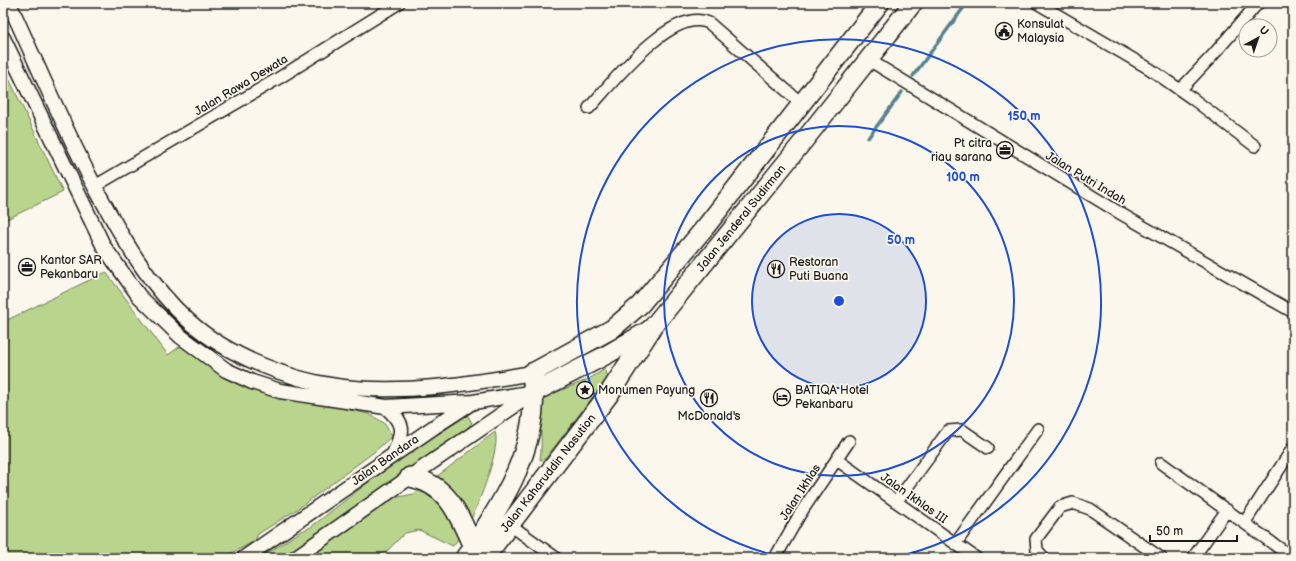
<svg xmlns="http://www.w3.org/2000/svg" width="1296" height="561" font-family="'Balsamiq Sans',sans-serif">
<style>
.green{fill:#b9d58d;stroke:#6a7854}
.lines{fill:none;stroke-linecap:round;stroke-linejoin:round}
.stream{stroke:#55818f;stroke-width:3.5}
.minor-casing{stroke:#1c1c1c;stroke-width:14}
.tertiary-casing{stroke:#1c1c1c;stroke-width:17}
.primary-casing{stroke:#1c1c1c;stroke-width:21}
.trunk-casing{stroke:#1c1c1c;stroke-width:22}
.minor{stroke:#fbf7ec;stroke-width:11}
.tertiary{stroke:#fbf7ec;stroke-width:14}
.primary{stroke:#fbf7ec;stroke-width:18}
.trunk{stroke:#fbf7ec;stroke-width:19}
.ring{fill:none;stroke:#1d4ed8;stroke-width:2}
.labels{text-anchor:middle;stroke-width:3.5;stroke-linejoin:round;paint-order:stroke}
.poi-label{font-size:12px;fill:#1c1c1c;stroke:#fbf7ec;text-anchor:start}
.street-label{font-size:12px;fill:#1c1c1c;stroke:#fbf7ec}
.centre{fill:#1d4ed8;stroke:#fbf7ec;stroke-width:2}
.ring-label{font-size:12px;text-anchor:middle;font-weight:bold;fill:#1d4ed8;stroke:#fbf7ec;stroke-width:3.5;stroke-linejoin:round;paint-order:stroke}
</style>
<rect width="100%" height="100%" fill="#fbf7ec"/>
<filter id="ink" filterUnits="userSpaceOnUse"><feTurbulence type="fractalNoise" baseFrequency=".025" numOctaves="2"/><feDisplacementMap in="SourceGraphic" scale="8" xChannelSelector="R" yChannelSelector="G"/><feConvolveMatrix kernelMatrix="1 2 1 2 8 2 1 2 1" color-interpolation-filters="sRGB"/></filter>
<g filter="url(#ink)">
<path class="green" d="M 3,66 L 63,192 L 3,221 Z
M 106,272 L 168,355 L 182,345 L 264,391 L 369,414 L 384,423 L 392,436 L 374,452 L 299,508 L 258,534 L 255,541 L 222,558 L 3,558 L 3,322 Z
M 605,369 L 608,377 L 545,459 L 540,460 C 543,440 540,420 537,400 L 589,379 Z
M 464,416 L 468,416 L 472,423 L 466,429 L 294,551 L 283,558 L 260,558 L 300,532 L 311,527 L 375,477 Z
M 495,432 C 501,446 480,500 473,515 C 467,526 460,536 453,546 L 419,530 L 405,533 L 386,552 L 371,558 L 309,558 L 332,536 L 369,511 L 393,498 L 414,494 Z"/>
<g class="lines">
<path class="stream" d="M 913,76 L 967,3
M 868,138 L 902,92"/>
<g class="minor-casing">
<path id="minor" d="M 1037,3 L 1150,69 L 1193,99 L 1255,146
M 869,60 L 1123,215 L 1293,312
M 1180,90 L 1213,55 L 1258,3
M 589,108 C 612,83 672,6 709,23 L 802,104
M 95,186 L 279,78 L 399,3
M 837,460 L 976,558
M 1161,463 L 1293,558
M 897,501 L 948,431 L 962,430 L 988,448
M 1245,522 L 1293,448
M 509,524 L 556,558
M 956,543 L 1038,429
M 775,558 L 800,514 L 849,441
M 1044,558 L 1037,550 L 1036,539 L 1060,507 L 1073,503 L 1090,509 L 1161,558
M 1193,558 L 1227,510"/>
</g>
<g class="tertiary-casing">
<path id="tertiary" d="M 9,3 C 37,64 63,126 94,185 C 120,234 148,285 190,322 C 227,355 287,379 336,386 C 402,395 468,384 532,373
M 3,38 L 104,247 L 139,296 L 180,336 L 226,370 L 252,382 L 280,391 L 386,407 L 473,402 L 535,392
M 386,407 C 405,423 404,432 394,454
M 244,558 L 434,427 L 471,403
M 295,558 L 410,477 L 530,395"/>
</g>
<g class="primary-casing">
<path id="primary" d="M 532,373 L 612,329 L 640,305 L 707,225 L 880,3
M 535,392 L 608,354 L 651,329 L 806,138 L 913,3"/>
</g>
<g class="trunk-casing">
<path id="trunk" d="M 410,477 C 448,484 459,515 473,547
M 465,558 C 504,503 542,442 532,373
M 484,558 L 609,394 L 651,329"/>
</g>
<use href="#minor" class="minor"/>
<use href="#tertiary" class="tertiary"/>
<use href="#primary" class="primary"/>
<use href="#trunk" class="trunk"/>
</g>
</g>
<circle cx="839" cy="301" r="87" fill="#1d4ed8" fill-opacity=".12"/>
<g class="ring">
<circle cx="839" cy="301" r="87"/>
<circle cx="839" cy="301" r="175"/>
<path d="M787 558A262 262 0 1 1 891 558"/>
</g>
<defs>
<g id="civic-ring" transform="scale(0.9)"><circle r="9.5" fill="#fbf7ec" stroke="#1c1c1c" stroke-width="1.5"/><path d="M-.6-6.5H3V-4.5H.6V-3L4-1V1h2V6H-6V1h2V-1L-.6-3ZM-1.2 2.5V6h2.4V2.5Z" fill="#1c1c1c"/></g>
<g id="office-ring" transform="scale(0.9)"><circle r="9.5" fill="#fbf7ec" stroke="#1c1c1c" stroke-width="1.5"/><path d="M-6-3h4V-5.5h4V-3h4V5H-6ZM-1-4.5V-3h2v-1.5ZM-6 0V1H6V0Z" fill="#1c1c1c"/></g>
<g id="restaurant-ring" transform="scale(0.9)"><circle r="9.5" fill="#fbf7ec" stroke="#1c1c1c" stroke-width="1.5"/><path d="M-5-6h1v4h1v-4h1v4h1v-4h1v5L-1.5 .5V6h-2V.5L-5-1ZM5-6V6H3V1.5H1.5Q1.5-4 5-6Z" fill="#1c1c1c"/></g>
<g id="sight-ring" transform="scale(0.9)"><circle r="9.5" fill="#fbf7ec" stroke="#1c1c1c" stroke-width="1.5"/><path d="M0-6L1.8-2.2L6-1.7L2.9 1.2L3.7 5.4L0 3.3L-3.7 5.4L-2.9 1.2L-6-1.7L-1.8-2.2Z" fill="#1c1c1c"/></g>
<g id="hotel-ring" transform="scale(0.9)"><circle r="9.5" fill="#fbf7ec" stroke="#1c1c1c" stroke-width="1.5"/><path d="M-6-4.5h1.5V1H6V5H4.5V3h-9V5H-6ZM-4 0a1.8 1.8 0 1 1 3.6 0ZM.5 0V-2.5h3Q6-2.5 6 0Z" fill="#1c1c1c"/></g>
</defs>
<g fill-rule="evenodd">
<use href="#civic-ring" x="1004" y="31"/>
<use href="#office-ring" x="1005" y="150"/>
<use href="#office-ring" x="27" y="267"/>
<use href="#restaurant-ring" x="776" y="269"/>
<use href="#sight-ring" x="585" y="390"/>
<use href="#hotel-ring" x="782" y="397"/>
<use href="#restaurant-ring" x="709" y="398"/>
</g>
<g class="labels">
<g class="poi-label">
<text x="1017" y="28">Konsulat<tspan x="1017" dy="14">Malaysia</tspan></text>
<text x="992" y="147" text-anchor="end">Pt citra<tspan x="992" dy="14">riau sarana</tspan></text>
<text x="40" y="264">Kantor SAR<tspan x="40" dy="14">Pekanbaru</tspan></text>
<text x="789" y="266">Restoran<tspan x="789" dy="14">Puti Buana</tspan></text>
<text x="598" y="394">Monumen Payung</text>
<text x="795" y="394">BATIQA Hotel<tspan x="795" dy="14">Pekanbaru</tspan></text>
<text x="709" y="420" text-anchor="middle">McDonald's</text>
</g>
<g class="street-label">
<text transform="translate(241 85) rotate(-31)" y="4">Jalan Rawa Dewata</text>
<text transform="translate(1086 178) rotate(31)" y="4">Jalan Putri Indah</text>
<text transform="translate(741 218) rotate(-51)" y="4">Jalan Jenderal Sudirman</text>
<text transform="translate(385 460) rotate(-35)" y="4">Jalan Bandara</text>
<text transform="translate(548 473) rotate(-52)" y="4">Jalan Kaharuddin Nasution</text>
<text transform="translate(800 492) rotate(-57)" y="4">Jalan Ikhlas</text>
<text transform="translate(914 498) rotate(35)" y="4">Jalan Ikhlas III</text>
</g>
</g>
<circle cx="839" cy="301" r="6" class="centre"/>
<g class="ring-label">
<text x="1024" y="120">150 m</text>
<text x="963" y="181">100 m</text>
<text x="901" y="244">50 m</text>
</g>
<rect width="1296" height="561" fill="none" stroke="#fbf7ec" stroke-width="16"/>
<rect x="8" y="8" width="1280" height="545" fill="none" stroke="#1c1c1c" stroke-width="1.5" filter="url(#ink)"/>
<g transform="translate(1258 38) rotate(40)"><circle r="19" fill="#fbf7ec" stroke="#a29f99"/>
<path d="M0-3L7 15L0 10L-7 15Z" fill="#1c1c1c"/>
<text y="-6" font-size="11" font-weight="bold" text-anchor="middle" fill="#1c1c1c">U</text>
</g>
<path d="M1150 535v6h87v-6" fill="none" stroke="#1c1c1c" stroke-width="2"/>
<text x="1156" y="535" font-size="12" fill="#1c1c1c" stroke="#fbf7ec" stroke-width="3" paint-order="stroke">50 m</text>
</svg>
